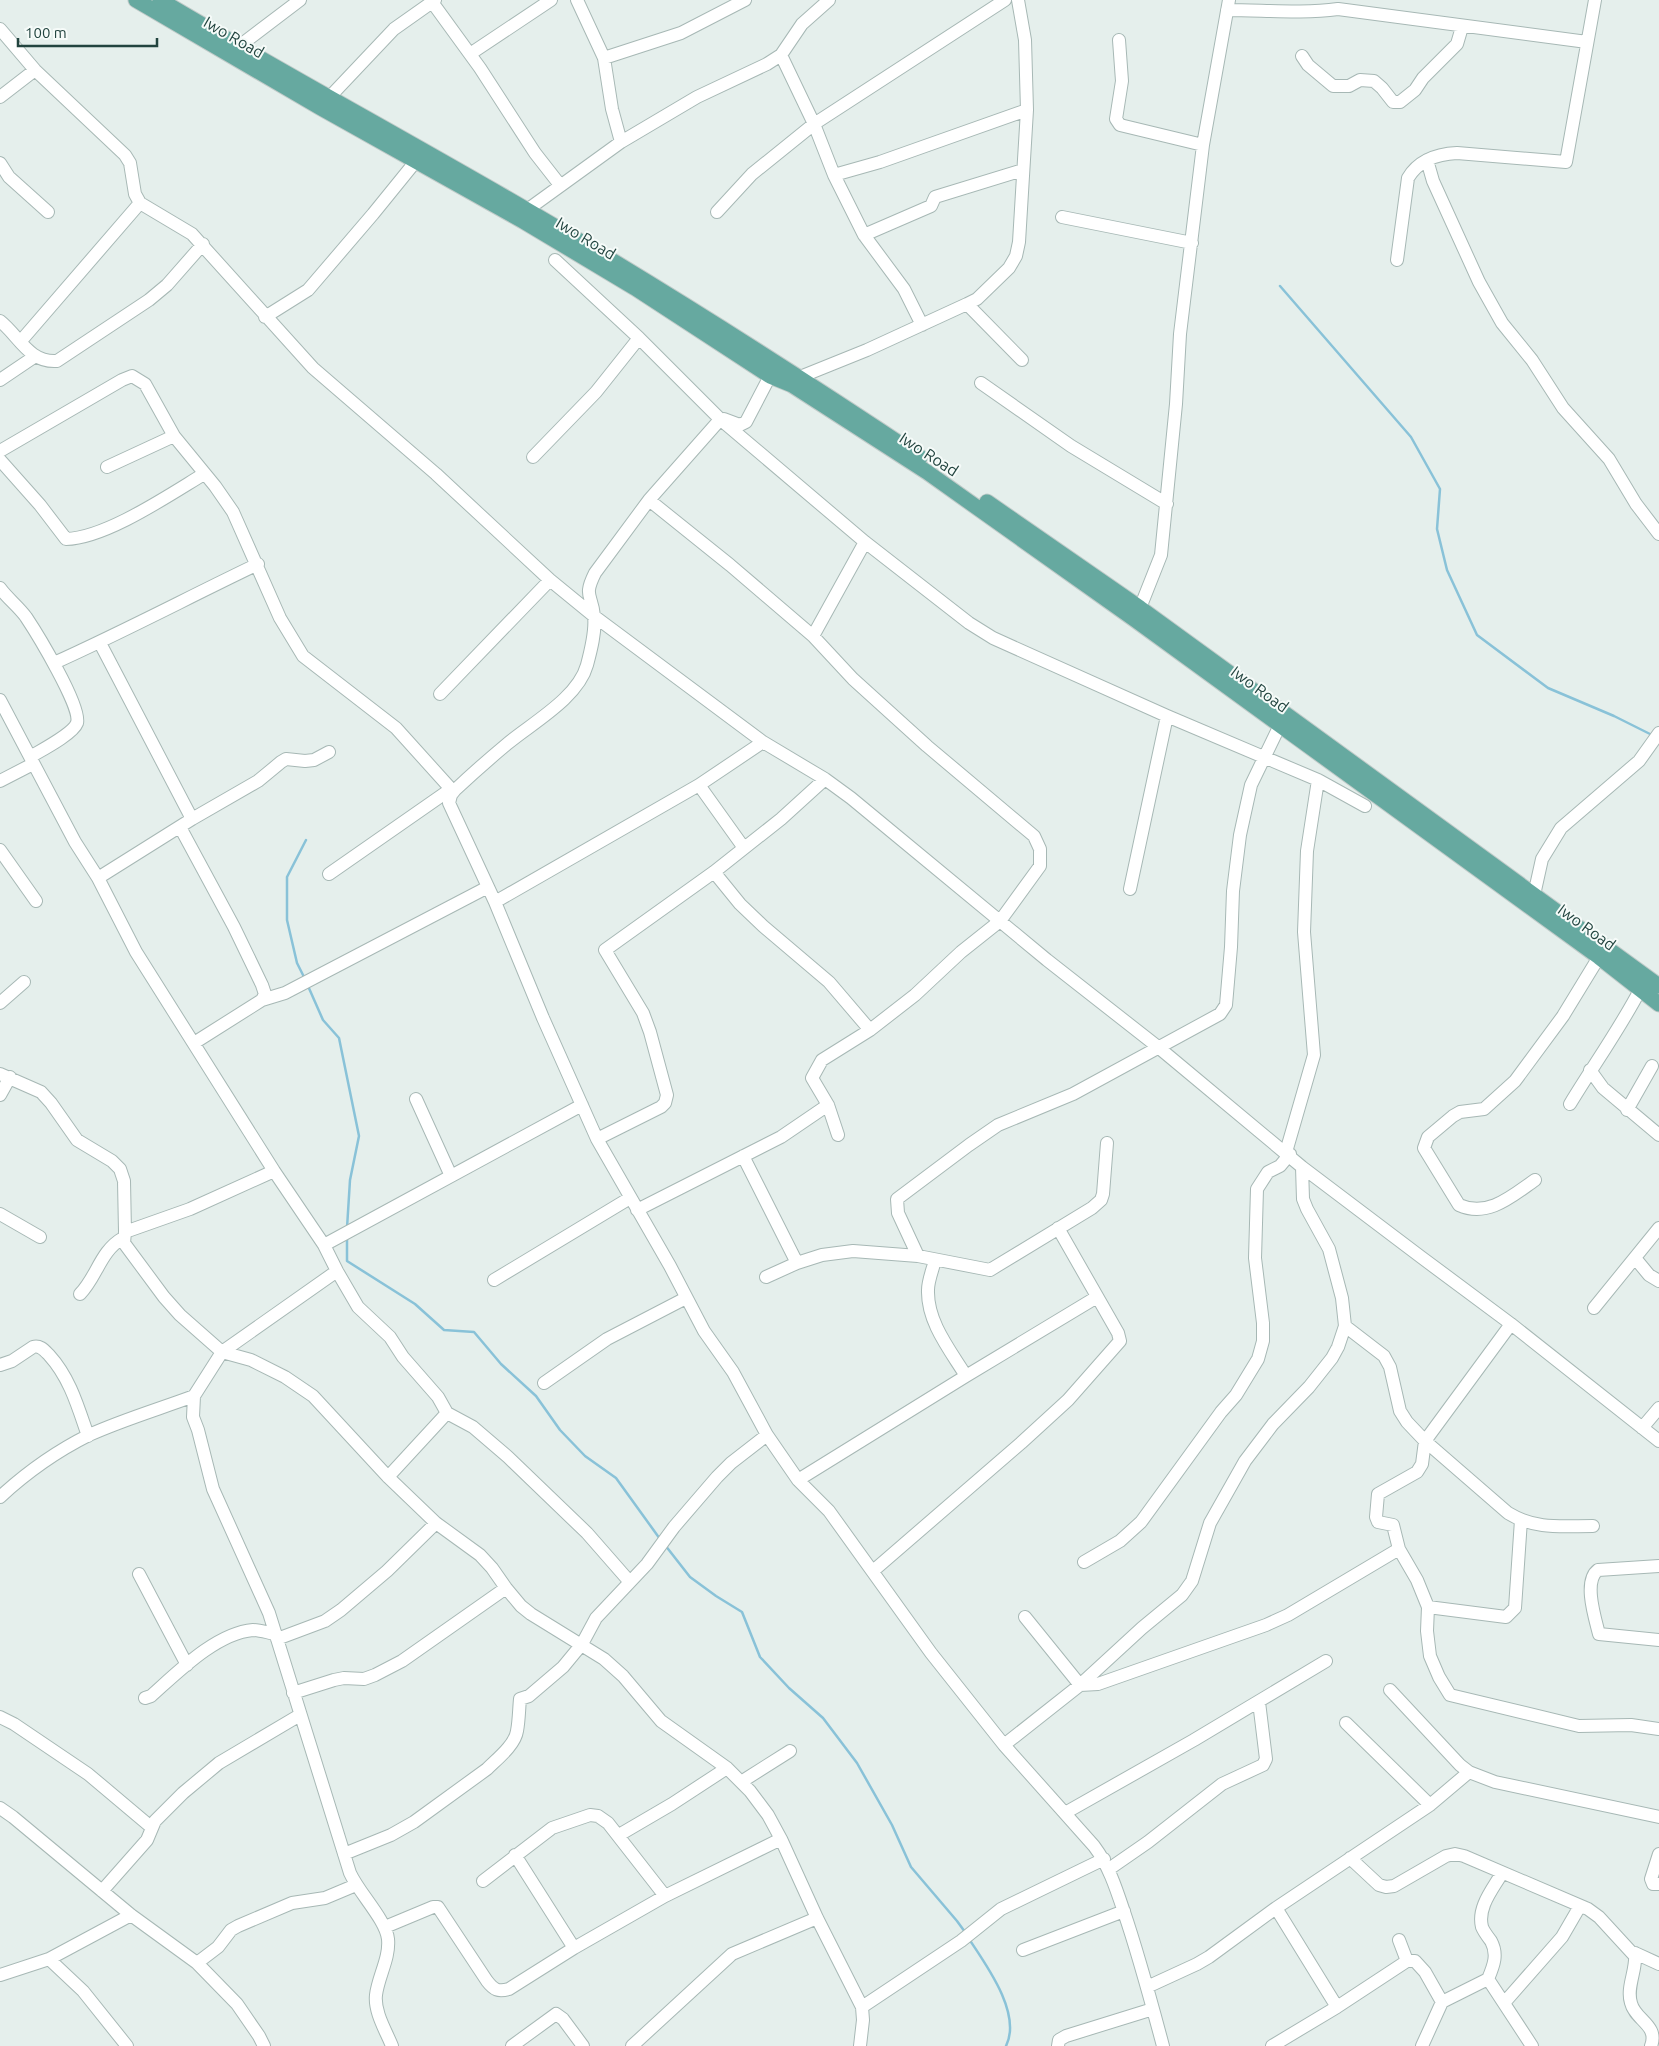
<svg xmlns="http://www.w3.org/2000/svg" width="1659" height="2046" font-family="Ubuntu,sans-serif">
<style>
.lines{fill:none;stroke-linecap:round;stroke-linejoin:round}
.stream{stroke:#89c2d8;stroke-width:2.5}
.minor-casing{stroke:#a7b8b5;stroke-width:14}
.major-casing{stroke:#c1cbc9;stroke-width:17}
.minor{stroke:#fff;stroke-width:12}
.major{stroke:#66a9a0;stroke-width:15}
.labels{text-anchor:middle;stroke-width:4;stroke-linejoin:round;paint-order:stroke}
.street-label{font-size:16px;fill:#22443f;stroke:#f6fbf9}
</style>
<rect width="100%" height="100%" fill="#e5efec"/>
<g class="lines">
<path class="stream" d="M 1280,286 L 1411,437 L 1440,489 L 1437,529 L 1447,570 L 1477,635 L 1548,688 L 1614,716 L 1652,735
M 305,979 L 297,963 L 287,920 L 287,877 L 306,840
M 308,986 L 323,1020 L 339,1038 L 359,1136 L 350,1180 L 347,1228
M 347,1236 L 347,1261 L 415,1304 L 444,1330 L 474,1332 L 501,1364 L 536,1396 L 560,1430 L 585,1456 L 616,1478 L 660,1539
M 665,1545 L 690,1577 L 716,1596 L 742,1612 L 760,1657 L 789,1688 L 823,1718 L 857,1763 L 892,1825 L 911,1867 L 957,1921 L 965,1932
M 969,1939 C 987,1966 1022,2014 1006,2046"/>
<g class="minor-casing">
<path id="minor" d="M 577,0 L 604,58 L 612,109 L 621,142
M 432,2 L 480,68 L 535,153 L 560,185
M 1227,10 C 1264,10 1302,14 1338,9 L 1587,42
M 0,29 L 35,70 L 125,155 L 130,163 L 135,194 L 140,203 L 192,234 L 313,368 L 436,474 L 550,580 L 594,616 L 763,742 L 825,779 L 851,798 L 1047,960 L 1158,1047 L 1302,1167 L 1421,1257 L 1511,1324 L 1659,1441
M 1119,40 L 1122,81 L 1116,119 L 1120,125 L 1203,145
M 238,47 L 300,0
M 470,54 L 551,0
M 781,55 L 814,124 L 834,175 L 864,235 L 904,289 L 922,325
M 1302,56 L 1308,65 L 1333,86 L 1349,86 L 1360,80 L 1374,81 L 1382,88 L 1393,102 L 1400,102 L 1415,90 L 1423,78 L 1457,44 L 1462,27
M 604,58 L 681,33 L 745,0
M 0,97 L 35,70
M 324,103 L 394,29 L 435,0
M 1427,160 L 1433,181 L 1479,282 L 1502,323 L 1532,360 L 1563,408 L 1609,459 L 1636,504 L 1659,534
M 0,163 L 9,177 L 48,212
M 834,175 L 880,162 L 1027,110
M 527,210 L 621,142 L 697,97 L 767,64 L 781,55 L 802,24 L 829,0
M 717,212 L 752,174 L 814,124 L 1005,0
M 1062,217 L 1192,243
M 864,235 L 931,206 L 935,197 L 1023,170
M 555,260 L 639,338 L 721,420 L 865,542 L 969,623 L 993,638 L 1167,716 L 1318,780 L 1365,806
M 1397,260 L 1408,178 C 1418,161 1437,154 1457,153 L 1566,162 L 1595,0
M 967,304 L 1022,360
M 265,317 L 308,290 L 373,214 L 416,161
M 0,321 C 19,336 29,363 57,361 L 149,300 L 167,285 L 203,244
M 20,342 L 140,203
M 770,376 L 746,422 L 740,425 L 724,419 L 717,423 L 649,500 L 595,573 C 583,597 592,594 594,616 C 596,631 591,650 587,665 C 578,698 532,723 507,744 C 489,759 472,774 455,790 L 451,795 L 449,803 L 495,902 L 543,1018 L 597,1139 L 670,1266 L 704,1331 L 733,1372 L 767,1435 L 798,1480 L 829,1511 L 931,1653 L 1004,1745 L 1094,1846 C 1109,1866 1116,1888 1124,1912 C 1139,1956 1151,2001 1163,2046
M 800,377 L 867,350 L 967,304 L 977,299 L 1009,268 L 1016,256 L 1019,242 L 1027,110 L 1025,40 L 1018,0
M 0,380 L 34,357
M 981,383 L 1071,446 L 1167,504
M 0,451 L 122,380 L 132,376 L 145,384 L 174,436 L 215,486 L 233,512 L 280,618 L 303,656 L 396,728 L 451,789 L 451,795
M 533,457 L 596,392 L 639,338
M 0,460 L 40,505 L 66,539 C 106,538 169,495 204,474
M 107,467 L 174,436
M 649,500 L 730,565 L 813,636 L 853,679 L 927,746 L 1034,836 L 1040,849 L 1040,866 L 1000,921 L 961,952 L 915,995 L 870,1030 L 822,1060 L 812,1078 L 828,1105 L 838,1135
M 0,588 C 7,598 18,606 26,617 C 36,632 82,707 77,723 C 73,734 40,751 30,757
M 1140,608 L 1161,555 L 1176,404 L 1180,334 L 1203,145 L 1229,0
M 813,636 L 865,542
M 100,643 L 192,819
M 54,663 C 123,632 189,597 258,564
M 440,694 L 550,580
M 0,700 L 75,842 L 98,878 L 136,952 L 274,1171 L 324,1245
M 0,781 L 33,764
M 699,785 L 744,848
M 180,827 L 234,927 L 262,985 L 265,994 L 262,1000
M 0,850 L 36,901
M 714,872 L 740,904 L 763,926 L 829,982 L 870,1030
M 329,874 L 451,789
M 98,878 L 192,819 L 258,781 L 281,762 L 286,759 L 305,761 L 314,760 L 329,752
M 1130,889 L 1167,716
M 1534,895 L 1542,859 L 1561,828 L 1639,761 L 1659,733
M 495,902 L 699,785 L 763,742
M 0,1003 L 24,982
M 194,1043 L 262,1000 L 285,993 L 488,887
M 1590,1070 L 1603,1088 L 1659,1135
M 0,1074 L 41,1092 L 51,1103 L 77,1140 L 112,1161 L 120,1169 L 124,1181 L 125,1232 L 124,1243 L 164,1297 L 180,1315 L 222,1352 L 251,1360 L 285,1377 L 313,1396 L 388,1477 L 436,1523 L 480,1555 L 492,1568 L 506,1588 L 521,1606 L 531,1614 L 604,1659 L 623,1676 L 661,1721 L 727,1768 L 750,1791 L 768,1815 L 781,1839 L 817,1918 L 862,2007 L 863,2020 L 860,2046
M 0,1095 L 10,1077
M 416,1099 L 451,1176
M 1570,1104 C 1593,1066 1619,1030 1640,990
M 1627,1110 L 1652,1066
M 597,1139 L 661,1107 L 665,1103 L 667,1095 L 650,1032 L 643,1013 L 605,950 L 714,872 L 781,819 L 825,779
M 1286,1152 L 1314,1055 L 1304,932 L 1307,851 L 1318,780
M 743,1156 L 797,1263
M 1535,1180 C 1512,1196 1488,1218 1459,1205 L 1424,1148 L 1428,1137 L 1453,1116 L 1460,1112 L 1484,1109 L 1515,1081 L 1563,1016 L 1599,957
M 637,1210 L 781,1137 L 828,1105
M 0,1214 L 40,1237
M 125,1232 L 190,1209 L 274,1171
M 918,1256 L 898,1213 L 897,1199 L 969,1145 L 998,1125 L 1073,1094 L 1220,1014 L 1226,1005 L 1231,947 L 1233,891 L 1240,835 L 1251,785 L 1280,725
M 1635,1258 L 1649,1275 L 1659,1281
M 935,1260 C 933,1269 928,1280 928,1290 C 927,1322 950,1350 966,1376
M 337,1271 L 358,1307 L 390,1337 L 403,1357 L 438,1397 L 447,1413 L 473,1427 L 508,1457 L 587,1533 L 629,1581
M 766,1277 L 797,1263 L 822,1255 L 853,1251 L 918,1256 L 990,1270 L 1092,1208 L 1101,1200 L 1103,1194 L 1107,1143
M 494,1280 L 630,1198
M 80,1294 C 97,1277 100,1251 123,1238
M 1594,1308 L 1659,1228
M 1511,1324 L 1425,1441 L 1422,1464 L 1417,1472 L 1378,1494 L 1376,1517 L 1378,1522 L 1393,1525 L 1399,1549 L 1417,1580 L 1428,1607 L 1427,1631 L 1430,1656 L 1439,1677 L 1450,1695 L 1579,1726 L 1631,1725 L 1659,1729
M 1345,1326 L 1384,1356 L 1390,1367 L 1400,1411 L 1407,1422 L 1425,1441 L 1508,1513 C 1536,1530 1562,1526 1593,1526
M 0,1365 L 12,1361 L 33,1347 C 40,1345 44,1350 49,1355 C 70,1378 78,1407 88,1436
M 544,1383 L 607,1339 L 686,1298
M 1642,1428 L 1659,1408
M 388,1477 L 447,1413
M 798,1480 L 966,1376 L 1097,1297
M 0,1497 C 26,1473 57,1451 89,1435 C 122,1420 159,1409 194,1396
M 1084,1562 L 1120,1541 L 1141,1522 L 1221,1412 L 1236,1395 L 1258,1359 L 1263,1341 L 1263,1323 L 1255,1258 L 1257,1189 L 1268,1172 L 1280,1166 L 1290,1154
M 1659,1566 L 1598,1570 C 1583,1581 1595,1618 1599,1634 L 1659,1640
M 873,1571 L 1021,1443 L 1068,1400 L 1120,1341 L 1118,1333 L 1058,1228
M 139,1574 L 187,1665
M 1428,1607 L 1506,1617 L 1515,1608 L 1521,1520
M 1025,1617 L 1080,1685 L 1098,1684 L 1266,1625 L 1288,1615 L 1399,1549
M 277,1639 L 325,1621 L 341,1610 L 387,1571 L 436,1523
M 1390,1690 L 1460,1765 L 1469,1772 L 1495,1782 L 1659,1817
M 293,1693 L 334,1680 L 344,1678 L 364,1679 L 375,1675 L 402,1661 L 506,1588
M 145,1698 L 151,1696 C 177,1673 216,1633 253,1630 C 260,1630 269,1633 276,1634
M 0,1717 L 14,1724 L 88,1774 L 151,1827
M 1346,1723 L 1430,1805
M 1004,1745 L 1080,1685 L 1142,1628 L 1182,1595 L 1192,1581 L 1210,1523 L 1245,1461 L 1273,1424 L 1309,1387 L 1332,1358 L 1338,1347 L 1345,1326 L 1342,1298 L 1329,1249 L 1307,1209 L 1303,1199 L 1302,1167
M 741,1782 L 790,1751
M 0,1808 L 13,1817 L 131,1915 L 197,1963 L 237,2004 L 259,2036 L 264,2046
M 1065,1813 L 1194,1740 L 1326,1661
M 619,1835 L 672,1804 L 727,1768
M 344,1854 L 391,1835 L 414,1822 L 487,1769 C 497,1759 515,1745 517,1731 C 519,1721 519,1709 520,1699 L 529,1696 L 563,1667 L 582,1644 L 596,1618 L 647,1564 L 674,1527 L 717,1477 L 731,1463 L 767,1435
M 1659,1854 L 1651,1879 L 1653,1884 L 1659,1884
M 515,1855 L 574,1948
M 1350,1858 L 1379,1885 L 1386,1887 L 1394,1886 L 1446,1856 L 1455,1854 L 1464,1856 L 1588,1909 L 1599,1917 L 1633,1954 L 1635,1953 C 1637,1970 1626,1987 1631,2003 C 1635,2020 1659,2025 1651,2046
M 1109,1869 L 1148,1842 L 1222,1784 L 1263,1765 L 1266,1759 L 1259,1702
M 483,1881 L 552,1828 L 590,1815 L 598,1816 L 608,1823 L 665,1896
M 102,1891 L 147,1840 L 155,1821 L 183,1793 L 219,1763 L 300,1715
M 1276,1908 L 1337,2007
M 385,1927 L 433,1907 L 438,1907 L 487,1981 C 494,1990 498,1992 509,1989 L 574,1948 L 665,1896 L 781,1839
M 1399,1940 L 1407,1961
M 1023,1950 L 1124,1911
M 1635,1953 L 1659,1964
M 49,1959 L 83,1991 L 127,2046
M 197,1963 L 218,1947 L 231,1930 L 238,1926 L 292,1903 L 325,1898 L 356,1885
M 0,1975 L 49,1959 L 131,1915
M 1488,1979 L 1532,2046
M 1147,1987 L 1197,1964 L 1209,1957 L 1276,1908 L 1430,1805 L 1469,1772
M 1442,2002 L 1488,1979 C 1494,1965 1498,1954 1491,1941 C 1488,1937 1484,1932 1482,1927 C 1477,1907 1493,1889 1502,1873
M 1504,2003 L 1562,1937 L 1580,1906
M 862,2007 L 961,1941 L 1001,1909 L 1104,1859
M 392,2046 C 386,2031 374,2012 376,1995 C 378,1977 390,1958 388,1939 C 386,1920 359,1893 350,1873 L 269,1613 L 213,1489 L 198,1430 L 193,1417 L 194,1396 L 222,1352 L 337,1271 L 324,1245 L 582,1105
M 512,2046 L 556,2014 L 563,2019 L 583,2046
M 632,2046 L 732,1954 L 817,1918
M 1058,2046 L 1059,2040 L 1066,2036 L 1153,2009
M 1272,2046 L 1337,2007 L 1407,1961 L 1415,1961 L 1425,1972 L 1442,2002 L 1422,2046"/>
</g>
<g class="major-casing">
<path id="major" d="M 136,0 L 321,108 L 523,221 L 635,288 L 770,376 L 792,385 L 927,472 L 1134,619 L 1599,957 L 1659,1004
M 160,0 C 281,72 405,139 527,210 C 661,288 791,371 920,457
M 987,502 L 1140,608 L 1659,986"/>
</g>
<use href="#minor" class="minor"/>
<use href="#major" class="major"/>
</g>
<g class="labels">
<g class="street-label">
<text transform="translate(234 37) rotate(30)" y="6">Iwo Road</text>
<text transform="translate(586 238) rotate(31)" y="6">Iwo Road</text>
<text transform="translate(929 454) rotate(33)" y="6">Iwo Road</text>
<text transform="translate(1260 689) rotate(36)" y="6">Iwo Road</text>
<text transform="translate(1587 927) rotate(36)" y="6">Iwo Road</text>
</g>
</g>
<path d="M18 38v8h139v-8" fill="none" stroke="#22443f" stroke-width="2.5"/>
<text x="25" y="38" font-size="15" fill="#22443f" stroke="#f6fbf9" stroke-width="4" paint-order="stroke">100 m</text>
</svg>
